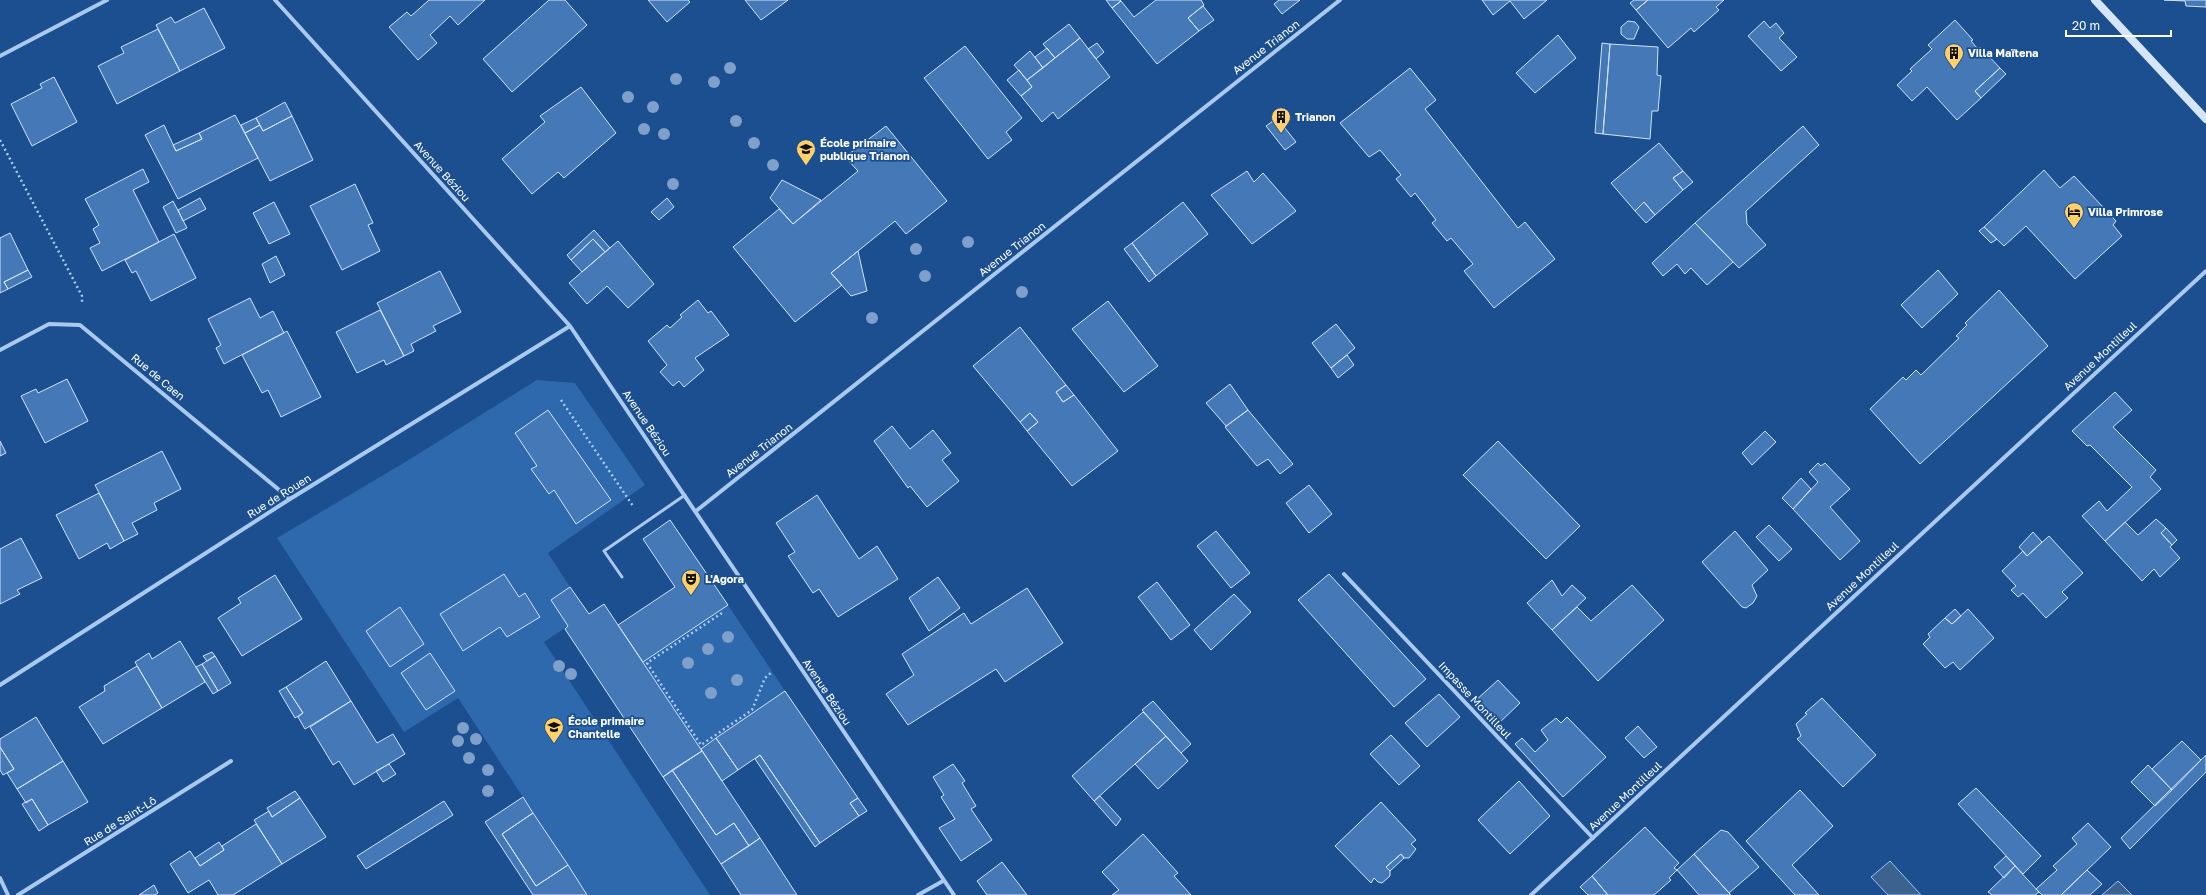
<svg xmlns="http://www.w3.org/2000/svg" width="2206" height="895" font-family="'Golos Text',sans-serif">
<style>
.green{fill:#2e69ad;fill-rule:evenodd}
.water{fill:#3c6290;stroke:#9cc4f0}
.building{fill:#4478b7;stroke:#cfe3fa}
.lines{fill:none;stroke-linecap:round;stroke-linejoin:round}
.path{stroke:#a9c9ee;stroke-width:2.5;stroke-dasharray:2 3;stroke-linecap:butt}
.service{stroke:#a9c9ee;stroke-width:3}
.minor{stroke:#a9c9ee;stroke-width:4}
.secondary{stroke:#d6e6fa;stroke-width:8}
.tree{fill:#7ea0ca}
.labels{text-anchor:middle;stroke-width:3.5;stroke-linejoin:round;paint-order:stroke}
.street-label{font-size:11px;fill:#fff;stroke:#1b4f8f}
.poi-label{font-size:11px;font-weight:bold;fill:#fff;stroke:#1b4f8f;text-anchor:start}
</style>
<rect width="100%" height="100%" fill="#1b4f8f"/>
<path class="green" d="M 537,380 L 575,383 L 645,485 L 548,553 L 570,587 L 551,600 L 568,626 L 544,642 L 710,895 L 587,895 L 458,698 L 404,732 L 277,538 L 402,464 ZM 504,574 L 519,597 L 526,593 L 540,616 L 507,637 L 500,627 L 463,651 L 440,615 ZM 400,607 L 424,644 L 390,666 L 366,631 ZM 430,653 L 455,691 L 426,709 L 401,673 Z
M 728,605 L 785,691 L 701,749 L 643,662 Z"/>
<path class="water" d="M 1890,861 L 1921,895 L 1888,895 L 1871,877 Z
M 2118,881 L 2132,895 L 2102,895 Z"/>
<path class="building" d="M 429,0 L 485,0 L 458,25 L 450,16 L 430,35 L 437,43 L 418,60 L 389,27 L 407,12 L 411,16 Z
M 549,0 L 565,0 L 587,25 L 512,92 L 483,59 Z
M 648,0 L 688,0 L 690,2 L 667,22 Z
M 745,0 L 788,0 L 761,20 Z
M 1106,0 L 1120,0 L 1121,1 L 1112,8 Z
M 1156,0 L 1201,0 L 1204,5 L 1188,18 L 1199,31 L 1157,64 L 1112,8 L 1121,1 L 1134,17 Z
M 1279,0 L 1300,0 L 1282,14 L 1274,4 Z
M 1482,0 L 1547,0 L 1524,19 L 1510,1 L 1493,15 Z
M 1634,0 L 1648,0 L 1636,10 L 1630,3 Z
M 1648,0 L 1724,0 L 1716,7 L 1719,10 L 1694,32 L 1691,28 L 1668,48 L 1636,10 Z
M 2164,0 L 2206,0 L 2206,7 L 2186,6 L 2185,1 Z
M 1203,6 L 1214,20 L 1199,31 L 1188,18 Z
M 204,8 L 225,48 L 180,71 L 156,25 L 171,17 L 175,23 Z
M 1955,20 L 1973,40 L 1971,41 L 1978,49 L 1980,47 L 2000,68 L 1975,91 L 1981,98 L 1957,120 L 1927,87 L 1912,101 L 1897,85 L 1912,71 L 1910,69 L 1932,49 L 1928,45 Z
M 1628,21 L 1635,22 L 1639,27 L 1634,39 L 1627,39 L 1621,34 L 1621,27 Z
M 1764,21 L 1770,28 L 1776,23 L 1784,33 L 1779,38 L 1797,57 L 1781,71 L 1748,36 Z
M 1069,24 L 1080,38 L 1055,58 L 1043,44 Z
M 158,29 L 180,71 L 117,104 L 98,66 L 124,53 L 121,47 Z
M 1558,35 L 1576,58 L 1535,93 L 1516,73 Z
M 1080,38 L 1110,77 L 1058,119 L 1053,112 L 1042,122 L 1021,96 L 1032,87 L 1027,80 Z
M 1097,43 L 1104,52 L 1096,59 L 1088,49 Z
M 1602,43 L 1610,44 L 1603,134 L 1595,133 Z
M 1610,44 L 1658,47 L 1657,75 L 1661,76 L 1658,111 L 1652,111 L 1650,139 L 1603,134 Z
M 965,46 L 1022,118 L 1006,132 L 1012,140 L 988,159 L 924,78 Z
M 1047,48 L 1055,58 L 1043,68 L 1035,57 Z
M 1030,51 L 1043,68 L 1027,80 L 1014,65 Z
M 1410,68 L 1436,100 L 1425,109 L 1518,228 L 1525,222 L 1555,259 L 1494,308 L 1464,271 L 1473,264 L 1451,238 L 1447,241 L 1432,223 L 1436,220 L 1415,193 L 1411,197 L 1396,179 L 1401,175 L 1380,150 L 1369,157 L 1340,123 Z
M 2000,68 L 2006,74 L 1981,98 L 1975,91 Z
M 1019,70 L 1032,87 L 1021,96 L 1007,80 Z
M 54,77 L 77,122 L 32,146 L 11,104 L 42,88 L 40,84 Z
M 581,87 L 616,133 L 564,178 L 558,172 L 532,194 L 502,159 L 545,122 L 540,116 Z
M 285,102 L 292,116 L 263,131 L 256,118 Z
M 235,115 L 258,158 L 178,199 L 145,135 L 164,125 L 176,151 L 202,139 L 199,133 Z
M 292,116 L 313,160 L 270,181 L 245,133 L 260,125 L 263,131 Z
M 256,118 L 260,125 L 245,133 L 241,125 Z
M 1277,118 L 1296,142 L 1285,150 L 1266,126 Z
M 886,126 L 947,201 L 906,234 L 895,221 L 831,273 L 842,285 L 795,322 L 733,247 L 779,209 L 793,224 L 858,171 L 845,157 Z
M 1803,126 L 1819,145 L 1746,211 L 1747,224 L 1766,245 L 1739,268 L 1695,223 Z
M 199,133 L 202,139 L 176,151 L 173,145 Z
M 1659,143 L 1683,171 L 1673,178 L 1683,190 L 1655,215 L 1644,202 L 1635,211 L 1611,183 Z
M 143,169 L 149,182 L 133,190 L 159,242 L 102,271 L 90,248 L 100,243 L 93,229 L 99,225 L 85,199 Z
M 2044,170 L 2060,188 L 2074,176 L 2116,221 L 2113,225 L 2122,236 L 2075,279 L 2026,226 L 2004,246 L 1984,227 Z
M 1247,171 L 1254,182 L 1263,173 L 1296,211 L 1252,244 L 1211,195 Z
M 1683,171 L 1693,182 L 1683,190 L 1673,178 Z
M 782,180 L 821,200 L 793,224 L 770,198 Z
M 355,184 L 373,223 L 368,225 L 380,251 L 342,270 L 310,206 Z
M 200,198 L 206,209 L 183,221 L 178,210 Z
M 667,198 L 674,207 L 659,220 L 651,212 Z
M 173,201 L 187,228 L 176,233 L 163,207 Z
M 274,202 L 290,234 L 269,244 L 253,213 Z
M 1183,202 L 1208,234 L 1156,276 L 1132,243 Z
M 1644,202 L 1655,215 L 1646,223 L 1635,211 Z
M 1695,223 L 1733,262 L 1707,285 L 1691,268 L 1685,274 L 1677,264 L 1663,276 L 1652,263 Z
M 1984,227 L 1997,239 L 1991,243 L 1979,231 Z
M 594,230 L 610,248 L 605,252 L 593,239 L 571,260 L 567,255 Z
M 10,233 L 28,270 L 4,282 L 8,289 L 0,293 L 0,238 Z
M 174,234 L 196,278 L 151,301 L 136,271 L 132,273 L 125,260 Z
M 593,239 L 605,252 L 582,272 L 571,260 Z
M 618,241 L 654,284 L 628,308 L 607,286 L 587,304 L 569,283 Z
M 1132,243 L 1156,276 L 1149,282 L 1124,249 Z
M 858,251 L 867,291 L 851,296 L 831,273 Z
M 276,256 L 285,275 L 270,283 L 262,264 Z
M 28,270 L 32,277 L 8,289 L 4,282 Z
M 1938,270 L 1958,294 L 1922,328 L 1901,305 Z
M 440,271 L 461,312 L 433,326 L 436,331 L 411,344 L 414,351 L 404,356 L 377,303 Z
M 1999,290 L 2048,346 L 1920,464 L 1870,409 L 1903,377 L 1906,380 L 1916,370 L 1921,375 L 1959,338 L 1956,336 L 1967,325 L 1965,323 Z
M 250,298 L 260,318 L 273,311 L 284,333 L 224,364 L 216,348 L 221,345 L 208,319 Z
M 698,300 L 708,313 L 711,311 L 729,335 L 695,358 L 704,370 L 684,387 L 679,381 L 673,386 L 660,372 L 667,365 L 648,341 L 667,325 L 670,328 L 682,317 L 680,315 Z
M 1108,301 L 1158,366 L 1124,392 L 1072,329 Z
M 380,310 L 404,356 L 386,365 L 384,360 L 357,373 L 336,332 Z
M 1336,324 L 1355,348 L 1331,368 L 1312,343 Z
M 1020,327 L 1066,385 L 1056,392 L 1063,402 L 1074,395 L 1118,451 L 1072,486 L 1027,431 L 1038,422 L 1030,413 L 1020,422 L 973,366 Z
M 287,331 L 321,397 L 281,417 L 268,390 L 262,393 L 242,355 Z
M 1347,355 L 1354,365 L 1338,378 L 1331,368 Z
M 67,379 L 88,421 L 45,443 L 21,396 L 36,389 L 38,393 Z
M 1230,384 L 1248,410 L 1226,426 L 1206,403 Z
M 1066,385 L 1074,395 L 1063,402 L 1056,392 Z
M 2115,392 L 2132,410 L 2113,427 L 2156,470 L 2150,477 L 2161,489 L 2105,541 L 2082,516 L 2099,501 L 2107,511 L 2132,487 L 2090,445 L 2087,446 L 2072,431 Z
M 548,410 L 611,500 L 576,524 L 554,490 L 549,494 L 531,469 L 537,466 L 515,433 Z
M 1248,410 L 1293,464 L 1280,474 L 1268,459 L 1257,466 L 1225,427 Z
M 1030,413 L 1038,422 L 1027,431 L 1020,422 Z
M 892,426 L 910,449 L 933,430 L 951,453 L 942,460 L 959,481 L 927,507 L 910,486 L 908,488 L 874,441 Z
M 1765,431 L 1776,442 L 1752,465 L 1742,453 Z
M 0,441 L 6,453 L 0,456 Z
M 1498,441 L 1580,526 L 1546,559 L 1463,475 Z
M 162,451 L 181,489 L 154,503 L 157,510 L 132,523 L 138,534 L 124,541 L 95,485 Z
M 1818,463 L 1821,466 L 1825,463 L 1850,489 L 1830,507 L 1860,541 L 1840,560 L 1793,509 L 1818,482 L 1809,472 Z
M 1801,478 L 1811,489 L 1793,509 L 1782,498 Z
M 1309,485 L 1332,514 L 1309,533 L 1286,503 Z
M 99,493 L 124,541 L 110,549 L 107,543 L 79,559 L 56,515 Z
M 817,495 L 859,559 L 877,546 L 898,579 L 838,617 L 819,589 L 813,593 L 788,556 L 795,552 L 776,523 Z
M 2156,519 L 2166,528 L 2161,533 L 2172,545 L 2170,547 L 2180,558 L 2160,577 L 2154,569 L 2142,581 L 2105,541 L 2125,522 L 2138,535 Z
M 670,520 L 728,605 L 643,662 L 618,625 L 675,587 L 643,539 Z
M 1769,525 L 1792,549 L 1779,561 L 1756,537 Z
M 2166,528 L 2177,540 L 2172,545 L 2161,533 Z
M 1216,531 L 1250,573 L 1231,588 L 1197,546 Z
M 1735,531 L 1768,570 L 1752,585 L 1757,596 L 1753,603 L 1746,608 L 1742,607 L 1702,562 Z
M 2033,532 L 2042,542 L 2027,556 L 2019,547 Z
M 2049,536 L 2083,573 L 2062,592 L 2068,598 L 2046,618 L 2023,593 L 2018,597 L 2011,590 L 2016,586 L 2002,571 L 2023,551 L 2027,556 Z
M 21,538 L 42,578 L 17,590 L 20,594 L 0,604 L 0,549 Z
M 504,574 L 519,597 L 525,593 L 540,617 L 507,637 L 500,627 L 463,651 L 440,614 Z
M 1329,574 L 1426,679 L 1394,707 L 1298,600 Z
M 275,575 L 302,619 L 242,656 L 218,618 L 241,603 L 238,598 Z
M 938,577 L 960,608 L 929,631 L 909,598 Z
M 1552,580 L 1562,596 L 1572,585 L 1586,598 L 1552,630 L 1527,603 Z
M 1157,582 L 1190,625 L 1171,640 L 1138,597 Z
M 1632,585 L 1664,620 L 1598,681 L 1552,630 L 1577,607 L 1591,621 Z
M 570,587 L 589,614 L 604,604 L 702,751 L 663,777 L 565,629 L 568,626 L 551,600 Z
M 1027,588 L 1063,643 L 1005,682 L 996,669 L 908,725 L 886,694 L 914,675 L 902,654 L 964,613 L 971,624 Z
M 1234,594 L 1251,612 L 1211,650 L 1194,630 Z
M 400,607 L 424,644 L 390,667 L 366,631 Z
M 1955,609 L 1961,616 L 1952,624 L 1945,618 Z
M 1968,609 L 1994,638 L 1960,670 L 1953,662 L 1945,668 L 1923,644 L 1930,637 L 1928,634 L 1945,618 L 1952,624 Z
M 180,641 L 205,682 L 162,708 L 135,662 L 149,653 L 152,659 Z
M 212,652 L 215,656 L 207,661 L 203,656 Z
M 430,653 L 455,691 L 426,710 L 401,673 Z
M 215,656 L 231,683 L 218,691 L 202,664 Z
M 326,661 L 351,701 L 305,729 L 298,717 L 303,713 L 286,687 Z
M 202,664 L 218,691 L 213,694 L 196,667 Z
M 137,666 L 162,708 L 103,744 L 79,707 L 105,691 L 104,686 Z
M 1498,680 L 1520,703 L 1497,725 L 1475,701 Z
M 286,687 L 303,713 L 295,718 L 279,691 Z
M 785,691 L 858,798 L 850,803 L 859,816 L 820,843 L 760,755 L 738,770 L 716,738 Z
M 1439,694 L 1460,717 L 1427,747 L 1405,723 Z
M 1822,698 L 1876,755 L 1843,787 L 1797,739 L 1801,736 L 1796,724 L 1807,714 L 1805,713 Z
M 351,701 L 377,743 L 393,734 L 405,754 L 354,785 L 339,761 L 333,765 L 310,727 Z
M 1153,701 L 1191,744 L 1181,753 L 1142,710 Z
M 1143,712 L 1166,736 L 1094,801 L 1072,776 Z
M 36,717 L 63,761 L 17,789 L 7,773 L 14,769 L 0,747 L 0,739 Z
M 1567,717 L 1606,757 L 1563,797 L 1515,744 L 1522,738 L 1535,752 L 1548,740 L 1541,730 L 1556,718 L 1561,723 Z
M 1638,726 L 1657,747 L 1644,758 L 1625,738 Z
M 1391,735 L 1420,766 L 1399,785 L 1370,754 Z
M 1166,736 L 1188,761 L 1158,789 L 1135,764 Z
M 716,738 L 738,770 L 722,781 L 701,749 Z
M 2182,741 L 2201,760 L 2172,790 L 2152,769 Z
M 0,747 L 14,769 L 3,775 L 0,770 Z
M 702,751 L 760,838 L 749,846 L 734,823 L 716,835 L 672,770 Z
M 760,755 L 820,843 L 815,847 L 755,759 Z
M 2206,755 L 2206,772 L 2130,849 L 2121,838 Z
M 63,761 L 88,802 L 48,825 L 32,799 L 26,803 L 17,789 Z
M 389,764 L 396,774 L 383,782 L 376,771 Z
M 953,764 L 965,781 L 962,783 L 976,806 L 971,809 L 992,840 L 961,861 L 939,828 L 955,819 L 941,797 L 944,795 L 933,777 Z
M 2148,765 L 2172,790 L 2155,806 L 2131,782 Z
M 672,770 L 716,835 L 734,823 L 749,846 L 721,864 L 663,777 Z
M 1519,781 L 1550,816 L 1510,854 L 1478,820 Z
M 1976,788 L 2041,856 L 2023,874 L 1958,804 Z
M 1800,790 L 1833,826 L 1792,865 L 1819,895 L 1795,895 L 1746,841 Z
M 295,791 L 300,798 L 272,817 L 267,808 Z
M 1100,796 L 1121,819 L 1116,826 L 1094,801 Z
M 523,797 L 533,813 L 502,834 L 536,886 L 568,865 L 587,895 L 533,895 L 485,822 Z
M 300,798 L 326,837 L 282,864 L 254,820 L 269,811 L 272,817 Z
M 858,798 L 867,811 L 859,816 L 850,803 Z
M 32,799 L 48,825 L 39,831 L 22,804 Z
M 444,801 L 453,815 L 366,869 L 357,856 Z
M 1381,802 L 1416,840 L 1411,844 L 1416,849 L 1409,858 L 1404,858 L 1401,854 L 1386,867 L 1390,871 L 1390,876 L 1382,883 L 1378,882 L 1374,878 L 1371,883 L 1335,846 Z
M 533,813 L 568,865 L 536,886 L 502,834 Z
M 2088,823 L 2111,847 L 2061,895 L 2042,895 L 2036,889 L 2057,870 L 2053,866 L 2077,844 L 2072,838 Z
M 256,824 L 282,864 L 233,895 L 218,895 L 209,880 L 188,893 L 170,864 L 190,851 L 200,866 L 224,850 L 222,846 Z
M 1645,827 L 1679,863 L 1674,868 L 1677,870 L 1669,878 L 1671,880 L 1654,895 L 1608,895 L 1592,876 Z
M 1721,830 L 1728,832 L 1759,867 L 1729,893 L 1694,854 Z
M 1143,834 L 1178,873 L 1174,876 L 1191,895 L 1112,895 L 1119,890 L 1102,872 Z
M 760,838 L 797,895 L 741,895 L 721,864 Z
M 219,842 L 224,850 L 200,866 L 195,858 Z
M 1401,854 L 1404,858 L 1390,871 L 1386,867 Z
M 1694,854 L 1729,893 L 1731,895 L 1699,895 L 1677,870 Z
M 2006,856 L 2015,866 L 2004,878 L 1994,867 Z
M 1002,862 L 1027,895 L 987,895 L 977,881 Z
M 2015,866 L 2039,892 L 2035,895 L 1992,895 L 1988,892 Z
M 2087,870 L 2102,884 L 2090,895 L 2061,895 Z
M 1592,876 L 1608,895 L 1588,895 L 1580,887 Z
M 154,885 L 158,893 L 155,895 L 139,895 Z"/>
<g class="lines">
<path class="path" d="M 0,140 L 82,296 L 82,304
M 561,400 L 633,506
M 722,613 L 647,663 L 701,745 L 752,710 L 765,678 L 772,672"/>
<path class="service" d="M 622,577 L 604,551 L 685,495"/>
<path class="minor" d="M 275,0 L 570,326 L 954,895
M 0,56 L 107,0
M 0,350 L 49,324 L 80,325 L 290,499
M 696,511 L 1340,0
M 1344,574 L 1593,838
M 0,685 L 290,499 L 570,326
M 0,878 L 8,895
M 18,895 L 231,761
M 918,895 L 943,881
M 1531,895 L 2206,271"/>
<path class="secondary" d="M 2095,0 L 2206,119"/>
</g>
<g class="tree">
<circle cx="730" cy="68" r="6"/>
<circle cx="676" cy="79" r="6"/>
<circle cx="714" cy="82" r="6"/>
<circle cx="628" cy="97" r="6"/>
<circle cx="653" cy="107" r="6"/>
<circle cx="736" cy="121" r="6"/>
<circle cx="644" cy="129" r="6"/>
<circle cx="664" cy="134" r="6"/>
<circle cx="754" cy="143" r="6"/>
<circle cx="773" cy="165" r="6"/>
<circle cx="673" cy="184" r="6"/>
<circle cx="968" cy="242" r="6"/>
<circle cx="916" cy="249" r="6"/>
<circle cx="925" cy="276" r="6"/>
<circle cx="1022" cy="292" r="6"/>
<circle cx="872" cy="318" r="6"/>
<circle cx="728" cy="637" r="6"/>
<circle cx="708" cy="649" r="6"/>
<circle cx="688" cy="663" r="6"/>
<circle cx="559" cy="666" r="6"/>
<circle cx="571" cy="674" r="6"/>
<circle cx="737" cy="680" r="6"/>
<circle cx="711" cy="693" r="6"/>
<circle cx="463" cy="728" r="6"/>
<circle cx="476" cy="739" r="6"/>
<circle cx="458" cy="741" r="6"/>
<circle cx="469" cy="758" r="6"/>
<circle cx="488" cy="770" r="6"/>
<circle cx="488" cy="791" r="6"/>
</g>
<defs>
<g id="building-pin" transform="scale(1)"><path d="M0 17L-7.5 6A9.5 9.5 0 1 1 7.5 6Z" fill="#ffd166" stroke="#1b4f8f"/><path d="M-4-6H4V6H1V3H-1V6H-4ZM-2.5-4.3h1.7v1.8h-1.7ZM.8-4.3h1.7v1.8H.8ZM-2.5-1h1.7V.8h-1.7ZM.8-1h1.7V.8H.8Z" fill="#111"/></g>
<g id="school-pin" transform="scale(1)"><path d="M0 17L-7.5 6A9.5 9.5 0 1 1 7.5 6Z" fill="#ffd166" stroke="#1b4f8f"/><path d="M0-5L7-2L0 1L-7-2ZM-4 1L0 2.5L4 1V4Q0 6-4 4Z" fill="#111"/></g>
<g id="hotel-pin" transform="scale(1)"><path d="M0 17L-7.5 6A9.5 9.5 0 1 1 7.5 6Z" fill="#ffd166" stroke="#1b4f8f"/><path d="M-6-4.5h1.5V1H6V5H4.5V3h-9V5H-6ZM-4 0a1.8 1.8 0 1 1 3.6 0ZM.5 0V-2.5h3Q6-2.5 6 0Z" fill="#111"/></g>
<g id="theatre-pin" transform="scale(1)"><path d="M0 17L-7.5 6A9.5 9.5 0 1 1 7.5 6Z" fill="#ffd166" stroke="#1b4f8f"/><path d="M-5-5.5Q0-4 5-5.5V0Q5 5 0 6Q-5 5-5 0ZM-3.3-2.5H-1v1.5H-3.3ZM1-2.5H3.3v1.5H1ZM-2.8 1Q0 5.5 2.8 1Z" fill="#111"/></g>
</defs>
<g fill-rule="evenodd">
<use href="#building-pin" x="1954" y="53"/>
<use href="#building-pin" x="1281" y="117"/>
<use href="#school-pin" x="806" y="149"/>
<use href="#hotel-pin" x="2074" y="212"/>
<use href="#theatre-pin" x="691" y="579"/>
<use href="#school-pin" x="554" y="727"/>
</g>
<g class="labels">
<g class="street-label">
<text transform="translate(1266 47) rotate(-38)" y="4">Avenue Trianon</text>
<text transform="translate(442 171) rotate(48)" y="4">Avenue Béziou</text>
<text transform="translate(1012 249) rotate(-38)" y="4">Avenue Trianon</text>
<text transform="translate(2100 356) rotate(-43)" y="4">Avenue Montilleul</text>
<text transform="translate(158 377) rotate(40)" y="4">Rue de Caen</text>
<text transform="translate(647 423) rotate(56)" y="4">Avenue Béziou</text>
<text transform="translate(759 450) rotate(-38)" y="4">Avenue Trianon</text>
<text transform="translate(279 496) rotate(-32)" y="4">Rue de Rouen</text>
<text transform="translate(1862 576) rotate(-43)" y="4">Avenue Montilleul</text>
<text transform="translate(827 692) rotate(56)" y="4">Avenue Béziou</text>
<text transform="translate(1475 700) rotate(47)" y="4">Impasse Montilleul</text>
<text transform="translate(1625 796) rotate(-43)" y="4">Avenue Montilleul</text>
<text transform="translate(120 821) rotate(-32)" y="4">Rue de Saint-Lô</text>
</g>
<g class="poi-label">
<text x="1968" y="57">Villa Maïtena</text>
<text x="1295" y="121">Trianon</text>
<text x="820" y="147">École primaire<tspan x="820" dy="13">publique Trianon</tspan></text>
<text x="2088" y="216">Villa Primrose</text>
<text x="705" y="583">L'Agora</text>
<text x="568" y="725">École primaire<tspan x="568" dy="13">Chantelle</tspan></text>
</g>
</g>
<path d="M2066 30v6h105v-6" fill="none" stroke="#ffffff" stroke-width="2"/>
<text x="2072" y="30" font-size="12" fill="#ffffff" stroke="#1b4f8f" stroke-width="3" paint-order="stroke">20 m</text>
</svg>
